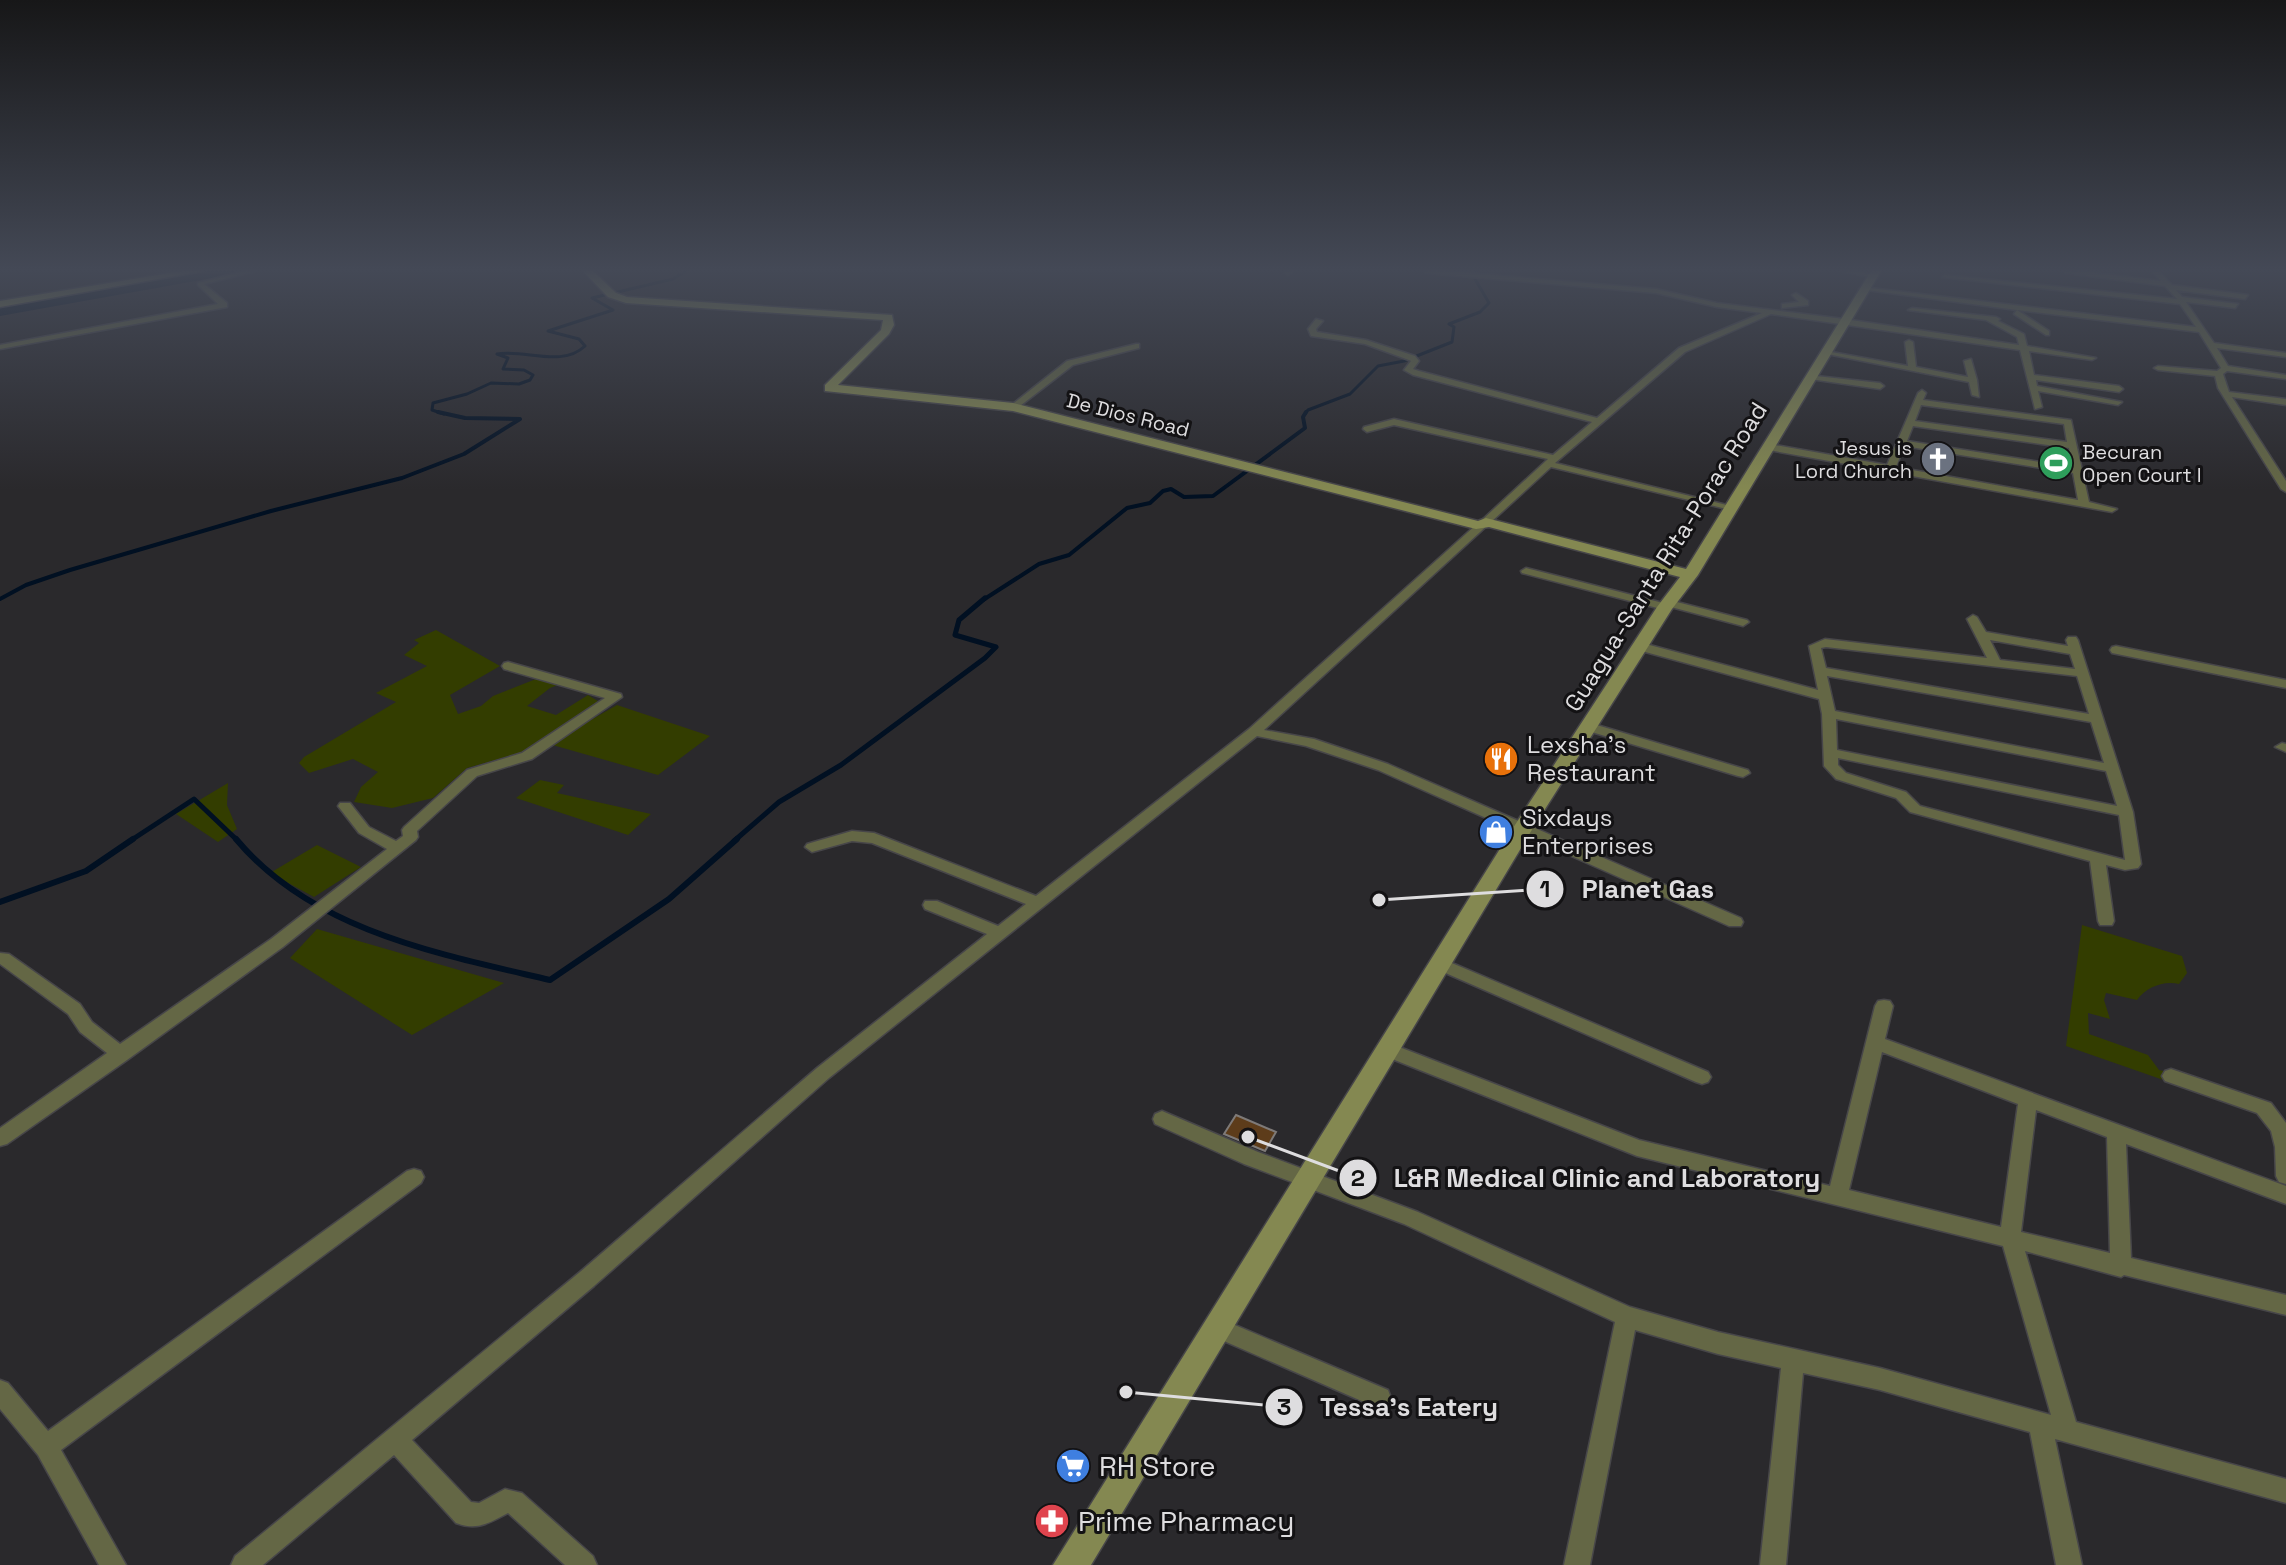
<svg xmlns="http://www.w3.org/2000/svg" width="2286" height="1565" font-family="'Space Grotesk',sans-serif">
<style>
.green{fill:#333d00}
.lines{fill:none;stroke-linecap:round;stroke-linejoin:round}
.stream-far3{stroke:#011022;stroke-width:3}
.stream-far2{stroke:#011022;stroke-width:4}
.stream-far1{stroke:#011022;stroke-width:5}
.stream{stroke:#011022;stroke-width:6}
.river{fill:#011022;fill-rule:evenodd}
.building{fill:#5d3c1a;stroke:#7e7a78;stroke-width:2}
.street-casing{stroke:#474649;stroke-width:3}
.secondary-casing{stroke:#474649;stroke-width:3}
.street{fill:#646745;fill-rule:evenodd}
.secondary{fill:#848851;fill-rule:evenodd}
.labels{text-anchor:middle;stroke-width:6;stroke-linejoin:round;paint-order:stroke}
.far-street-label{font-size:20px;fill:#dedddf;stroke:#131214}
.far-poi-label{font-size:20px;fill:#dedddf;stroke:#131214;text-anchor:end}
.street-label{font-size:24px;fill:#dedddf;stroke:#131214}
.poi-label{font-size:24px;fill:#dedddf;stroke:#131214;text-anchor:start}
.near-poi-label{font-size:28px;fill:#dedddf;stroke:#131214;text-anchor:start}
.leader{fill:none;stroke:#dedddf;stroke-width:3}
.callout-dot{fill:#dedddf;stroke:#131214;stroke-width:3}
.mark-label{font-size:24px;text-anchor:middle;font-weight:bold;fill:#111}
.callout-label{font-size:26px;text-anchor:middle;font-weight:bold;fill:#dedddf;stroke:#131214;stroke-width:6;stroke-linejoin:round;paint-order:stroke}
</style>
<rect width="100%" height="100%" fill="#2a292c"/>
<path class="green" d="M 436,630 L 500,666 L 450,695 L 458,714 L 481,706 L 493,696 L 536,679 L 563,683 L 550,688 L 527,706 L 556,715 L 588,695 L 601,703 L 534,749 L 467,768 L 433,798 L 392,808 L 354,802 L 361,787 L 378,772 L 353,759 L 309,773 L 299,763 L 304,757 L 396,702 L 376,693 L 427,666 L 404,655 L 419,643 L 414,640 Z
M 617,705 L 710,736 L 658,775 L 549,744 Z
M 540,780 L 564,785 L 557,793 L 651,814 L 628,835 L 516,798 Z
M 228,783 L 227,805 L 237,829 L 218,842 L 176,814 Z
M 317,845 L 361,867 L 314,897 L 270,873 Z
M 2082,925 L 2182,956 L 2187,973 L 2179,984 C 2164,980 2146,987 2137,1000 L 2106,993 L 2104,1000 L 2110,1019 L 2088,1013 L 2089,1034 L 2148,1055 L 2159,1070 L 2168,1072 L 2172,1083 L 2066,1046 Z
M 317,929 L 504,983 L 412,1035 L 290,958 Z"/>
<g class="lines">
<path class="stream-far3" d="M 444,414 L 432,410 L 433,403 L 467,394 L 491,383 L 519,384 L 530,380 L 533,375 L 524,370 L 503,369 L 508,358 L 497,354 C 525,349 562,368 585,346 L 579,339 L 548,331 L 613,310 L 592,298 L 673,279 L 686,271
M 1305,414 L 1308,410 L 1350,394 L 1378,366 L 1404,361 L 1452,342 L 1454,327 L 1449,324 L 1480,312 L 1489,303 L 1475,279 L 1477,271"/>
<path class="stream-far2" d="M 0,599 L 26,585 L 70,570 L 271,511 L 402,478 L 464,454 L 520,419 L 465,418 L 438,412
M 983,600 L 1039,564 L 1069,555 L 1127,508 L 1150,503 L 1163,491 L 1171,489 L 1184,497 L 1213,496 L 1305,428 L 1303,417 L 1306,412"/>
<path class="stream-far1" d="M 130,841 L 194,799 L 238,841
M 734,841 L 779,802 L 841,765 L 985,658 L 996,647 L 955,635 L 959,620 L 985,598"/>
<path class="stream" d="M 236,839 C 313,931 439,954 550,980 L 669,899 L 737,839
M 0,902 L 86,871 L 133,839"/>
<path class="river" d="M 206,271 L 236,271 L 229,275 L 0,316 L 0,306 Z"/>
</g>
<path class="building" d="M 1236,1115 L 1276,1132 L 1265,1151 L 1224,1134 Z"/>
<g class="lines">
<g class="street-casing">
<path id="street" d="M 245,271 L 256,271 L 204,284 L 227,303 L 227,307 L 0,349 L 0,345 L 218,304 L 198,285 L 198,283 Z
M 1287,271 L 1294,271 L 1288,275 L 1285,273 Z
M 1423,271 L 1446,271 L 1656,289 L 1717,303 L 1844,319 L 2019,345 L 2017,337 L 1986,320 L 1908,310 L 1912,308 L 1996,317 L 2000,319 L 1998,321 L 2024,334 L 2027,346 L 2096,358 L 2092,360 L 2029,351 L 2034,375 L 2119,386 L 2123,389 L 2119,392 L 2036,380 L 2037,386 L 2122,402 L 2118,405 L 2038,391 L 2042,407 L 2035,409 L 2020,350 L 1771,314 L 1685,352 L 1555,463 L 1735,507 L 1735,511 L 1551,467 L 1264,730 L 1314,739 L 1388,764 L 1741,918 L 1743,922 L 1741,926 L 1729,926 L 1378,770 L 1306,746 L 1257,736 L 829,1078 L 594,1286 L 412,1440 L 471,1502 L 479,1503 L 505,1489 L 522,1493 L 593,1556 L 597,1565 L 565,1565 L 508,1513 C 489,1523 477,1531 456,1523 L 394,1455 L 263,1565 L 231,1565 L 235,1556 L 580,1272 L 817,1068 L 987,934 L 925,909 L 923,905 L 925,901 L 937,901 L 998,926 L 1026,904 L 872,843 L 852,841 L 812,852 L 805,847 L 807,844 L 852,831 L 874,833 L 1036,896 L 1249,729 L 1477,524 L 1482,523 L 1482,520 L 1548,459 L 1394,425 L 1367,432 L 1363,429 L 1364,427 L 1394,419 L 1553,455 L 1592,422 L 1413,375 L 1404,370 L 1411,361 L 1409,360 L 1365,344 L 1311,336 L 1308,329 L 1316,319 L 1323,321 L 1316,329 L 1317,332 L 1366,340 L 1415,356 L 1419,361 L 1413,369 L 1419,371 L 1597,418 L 1679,348 L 1762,313 L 1717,307 L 1656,293 L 1426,273 Z
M 1840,271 L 1855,271 L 1874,275 L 1871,277 Z
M 2063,271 L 2080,271 L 2161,281 L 2151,271 L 2158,271 L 2172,285 L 2248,295 L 2245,299 L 2176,290 L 2182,297 L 2238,304 L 2235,308 L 2186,302 L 2214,343 L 2286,353 L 2286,357 L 2217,348 L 2228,366 L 2286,375 L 2286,379 L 2227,371 L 2223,374 L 2229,392 L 2286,399 L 2286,405 L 2232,397 L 2286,481 L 2286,492 L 2281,489 L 2218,388 L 2215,376 L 2158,370 L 2154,368 L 2158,366 L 2217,371 L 2221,368 L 2199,332 L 2017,310 L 2049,331 L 2049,335 L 2046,335 L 2014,314 L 2017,310 L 1859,289 L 1862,287 L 2196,327 L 2180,304 L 1942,277 L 1945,275 L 2177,299 L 2165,286 L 2066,273 Z
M 1796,293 L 1808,301 L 1808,305 L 1782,308 L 1782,304 L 1799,302 L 1792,295 Z
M 1909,340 L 1913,342 L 1916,367 L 1968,377 L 1964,361 L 1971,359 L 1977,380 L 1979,397 L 1972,395 L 1969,382 L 1822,353 L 1826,351 L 1908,366 L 1905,342 Z
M 1136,344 L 1139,344 L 1139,348 L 1073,365 L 1016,409 L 1009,407 L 1067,361 Z
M 1807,375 L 1880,383 L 1884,386 L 1880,389 L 1810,379 L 1807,379 Z
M 1922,390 L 1926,393 L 1923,400 L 2071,420 L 2089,502 L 2117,509 L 2112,512 L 1769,450 L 1764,447 L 1769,444 L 1887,465 L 1918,393 ZM 1921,405 L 2064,424 L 2067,442 L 1915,421 ZM 1913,426 L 2069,448 L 2072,467 L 1907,441 ZM 1904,446 L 2073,473 L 2078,500 L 1896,467 Z
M 1526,568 L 1663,603 L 1669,600 L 1747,620 L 1749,622 L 1743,626 L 1671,607 L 1665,610 L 1522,573 L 1521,571 Z
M 1973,615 L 1977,617 L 1986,632 L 2068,646 L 2066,640 L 2068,637 L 2076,637 L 2078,640 L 2133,812 L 2141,864 L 2138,868 L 2125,870 L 2106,865 L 2114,921 L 2112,925 L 2100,925 L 2098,921 L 2090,861 L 1910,812 L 1896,798 L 1836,779 L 1824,766 L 1822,714 L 1819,699 L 1638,650 L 1636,647 L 1642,643 L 1818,690 L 1809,646 L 1825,639 L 1987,658 L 1967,619 ZM 1990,640 L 2070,654 L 2075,669 L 2000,660 ZM 1826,647 L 2077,676 L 2089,714 L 1826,668 L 1821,648 ZM 1827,676 L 2091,722 L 2104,763 L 1835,711 ZM 1836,719 L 2106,771 L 2117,806 L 1837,750 ZM 1838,758 L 2119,815 L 2125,860 L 1920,806 L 1906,792 L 1846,773 L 1838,765 Z
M 2116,646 L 2286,680 L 2286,688 L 2112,653 L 2110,650 L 2112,647 Z
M 508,662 L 621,694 L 622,697 L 532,759 L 477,776 L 417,831 L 418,837 L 416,840 L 283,947 L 127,1060 L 7,1144 L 0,1146 L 0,1128 L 107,1053 L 80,1032 L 68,1014 L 0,964 L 0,953 L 9,954 L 80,1004 L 92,1022 L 120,1044 L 271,939 L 387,849 L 359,833 L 338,806 L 340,803 L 350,803 L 369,827 L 396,841 L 403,836 L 402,830 L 404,827 L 467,770 L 522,753 L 605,698 L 504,669 L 502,666 L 504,663 Z
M 1590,723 L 1748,770 L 1750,773 L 1743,777 L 1738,776 L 1585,730 L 1583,727 L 1585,724 Z
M 2282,743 L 2286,744 L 2286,752 L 2275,747 Z
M 1440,958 L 1708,1072 L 1711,1077 L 1708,1082 L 1702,1084 L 1696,1082 L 1434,968 L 1432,964 L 1434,960 Z
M 1884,1000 L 1890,1001 L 1893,1006 L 1885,1039 L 2286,1186 L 2286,1204 L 2126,1144 L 2131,1258 L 2286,1295 L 2286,1315 L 2124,1275 L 2121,1277 L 2025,1251 L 2076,1422 L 2286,1479 L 2286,1503 L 2055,1439 L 2082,1565 L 2056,1565 L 2030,1432 L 1880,1390 L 1803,1373 L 1786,1565 L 1760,1565 L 1781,1368 L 1718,1354 L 1635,1330 L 1590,1565 L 1564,1565 L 1615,1322 L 1404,1224 L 1244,1164 L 1155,1124 L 1153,1119 L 1155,1114 L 1162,1111 L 1169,1114 L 1258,1152 L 1418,1212 L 1630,1307 L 1718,1332 L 1880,1368 L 2051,1415 L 2003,1246 L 1637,1156 L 1382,1055 L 1379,1050 L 1382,1045 L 1388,1043 L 1394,1045 L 1639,1140 L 1830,1186 L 1875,1006 L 1878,1001 ZM 1882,1052 L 2018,1104 L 2001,1227 L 1849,1190 ZM 2036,1110 L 2107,1137 L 2110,1253 L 2021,1232 Z
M 2171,1069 L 2271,1103 L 2286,1123 L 2286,1184 L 2279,1182 L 2276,1176 L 2275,1147 L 2271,1131 L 2257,1113 L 2165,1081 L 2162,1076 L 2165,1071 Z
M 414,1169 L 421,1171 L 424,1177 L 421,1183 L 61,1450 L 126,1565 L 99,1565 L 38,1455 L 0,1409 L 0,1380 L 8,1383 L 48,1431 L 407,1171 Z
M 1216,1317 L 1388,1390 L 1391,1398 L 1388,1406 L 1380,1409 L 1208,1334 L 1205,1327 L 1208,1320 Z"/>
</g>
<g class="secondary-casing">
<path id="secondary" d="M 182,271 L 203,271 L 0,307 L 0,301 Z
M 583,271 L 593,271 L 616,293 L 627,297 L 892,315 L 894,325 L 889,334 L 838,385 L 1013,403 L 1478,521 L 1486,518 L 1686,569 L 1871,271 L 1881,271 L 1698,575 L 1672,609 L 1533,828 L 1091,1565 L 1053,1565 L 1513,828 L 1657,607 L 1680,577 L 1489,527 L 1476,529 L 1013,411 L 825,391 L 825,385 L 881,330 L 883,320 L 626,303 L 608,297 Z"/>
</g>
<use href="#street" class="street"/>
<use href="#secondary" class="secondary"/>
</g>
<linearGradient id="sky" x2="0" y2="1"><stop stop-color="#171718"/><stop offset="0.55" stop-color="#444956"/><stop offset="1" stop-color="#444956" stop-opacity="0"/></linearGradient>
<rect width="2286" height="490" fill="url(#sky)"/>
<defs>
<g id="church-disc" transform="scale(1.8)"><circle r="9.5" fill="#6b7280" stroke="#131214"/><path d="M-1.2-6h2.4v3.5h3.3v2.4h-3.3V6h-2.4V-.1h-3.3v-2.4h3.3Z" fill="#fff"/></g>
<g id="stadium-disc" transform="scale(1.8)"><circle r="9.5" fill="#2e9e5b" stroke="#131214"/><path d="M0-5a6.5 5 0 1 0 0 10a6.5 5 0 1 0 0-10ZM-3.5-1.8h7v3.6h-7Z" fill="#fff"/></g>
<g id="restaurant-disc" transform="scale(1.8)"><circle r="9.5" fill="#e8710a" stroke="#131214"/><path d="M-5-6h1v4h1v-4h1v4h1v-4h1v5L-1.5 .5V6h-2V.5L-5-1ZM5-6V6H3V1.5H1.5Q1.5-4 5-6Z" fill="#fff"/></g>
<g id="shop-disc" transform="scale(1.8)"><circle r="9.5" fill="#3f7fe0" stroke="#131214"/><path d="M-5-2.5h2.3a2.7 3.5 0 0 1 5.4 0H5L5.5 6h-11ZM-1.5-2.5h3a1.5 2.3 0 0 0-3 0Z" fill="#fff"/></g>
<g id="supermarket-disc" transform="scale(1.8)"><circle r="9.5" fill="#3f7fe0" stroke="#131214"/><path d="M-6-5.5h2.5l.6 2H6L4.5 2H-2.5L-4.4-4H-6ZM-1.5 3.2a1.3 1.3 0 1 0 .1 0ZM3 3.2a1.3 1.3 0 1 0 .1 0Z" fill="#fff"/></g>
<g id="pharmacy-disc" transform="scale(1.8)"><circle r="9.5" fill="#e0444e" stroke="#131214"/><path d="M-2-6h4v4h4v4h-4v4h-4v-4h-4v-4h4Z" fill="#fff"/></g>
</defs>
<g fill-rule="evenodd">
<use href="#church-disc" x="1938" y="459"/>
<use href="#stadium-disc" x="2056" y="463"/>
<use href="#restaurant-disc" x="1501" y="759"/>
<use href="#shop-disc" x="1496" y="832"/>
<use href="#supermarket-disc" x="1073" y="1466"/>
<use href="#pharmacy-disc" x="1052" y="1521"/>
</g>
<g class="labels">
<g class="far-street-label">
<text transform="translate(1128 415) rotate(14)" y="7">De Dios Road</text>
</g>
<g class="far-poi-label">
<text x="1912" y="455">Jesus is<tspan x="1912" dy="23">Lord Church</tspan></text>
<text x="2082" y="459" text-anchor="start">Becuran<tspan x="2082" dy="23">Open Court I</tspan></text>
</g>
<g class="street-label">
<text transform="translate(1666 557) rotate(-58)" y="8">Guagua-Santa Rita-Porac Road</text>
</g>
<g class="poi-label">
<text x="1527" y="753">Lexsha's<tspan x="1527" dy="28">Restaurant</tspan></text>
<text x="1522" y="826">Sixdays<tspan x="1522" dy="28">Enterprises</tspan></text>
</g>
<g class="near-poi-label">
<text x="1099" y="1476">RH Store</text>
<text x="1078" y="1531">Prime Pharmacy</text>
</g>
</g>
<path class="leader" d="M1379 900L1545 889M1248 1137L1358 1178M1126 1392L1284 1407"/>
<g class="callout-dot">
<circle cx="1379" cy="900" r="8"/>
<circle cx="1248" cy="1137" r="8"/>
<circle cx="1126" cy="1392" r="8"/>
<circle cx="1545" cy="889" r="20"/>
<circle cx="1358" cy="1178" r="20"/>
<circle cx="1284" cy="1407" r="20"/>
</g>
<g class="mark-label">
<text x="1545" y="897">1</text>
<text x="1358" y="1186">2</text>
<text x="1284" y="1415">3</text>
</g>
<g class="callout-label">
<text x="1648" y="898">Planet Gas</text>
<text x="1607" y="1187">L&amp;R Medical Clinic and Laboratory</text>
<text x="1409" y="1416">Tessa's Eatery</text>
</g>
</svg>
